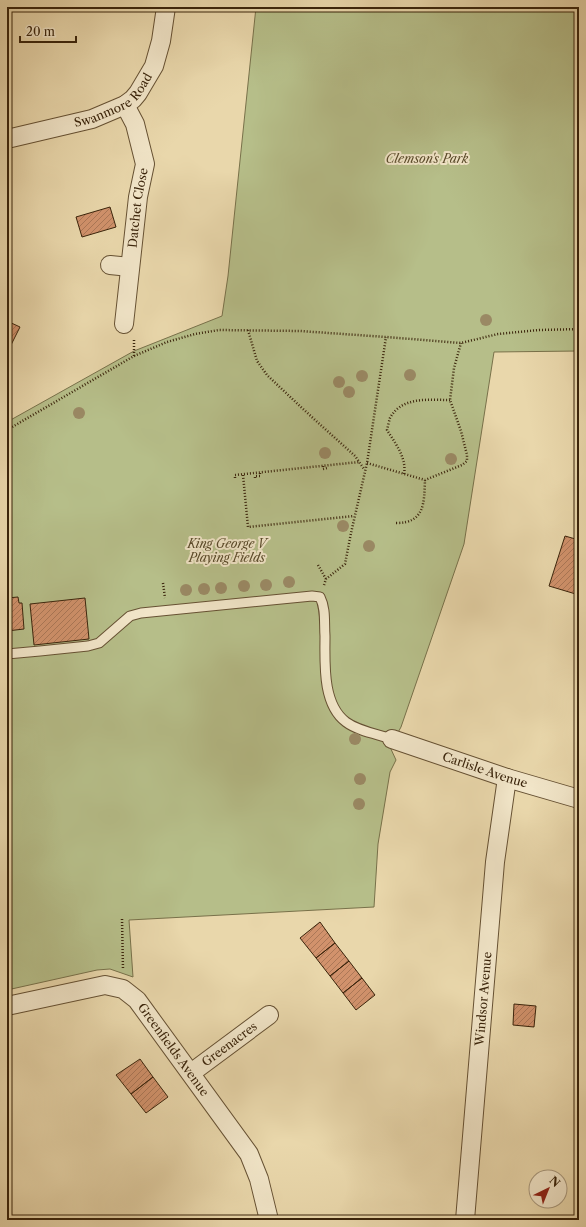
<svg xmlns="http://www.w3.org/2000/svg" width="586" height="1227" font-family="'Libre Caslon Text',serif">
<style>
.park{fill:#b6be89;stroke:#78714a}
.building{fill:url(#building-hatch);stroke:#3a240b}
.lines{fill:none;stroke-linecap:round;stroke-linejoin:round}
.lane-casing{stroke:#665133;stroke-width:11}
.street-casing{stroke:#665133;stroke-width:20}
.path{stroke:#3a240b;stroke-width:2.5;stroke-dasharray:1 2;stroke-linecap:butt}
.lane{stroke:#f1e5c8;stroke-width:9}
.street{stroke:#f1e5c8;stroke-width:18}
.tree{fill:#9a8964}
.labels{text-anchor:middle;stroke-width:4;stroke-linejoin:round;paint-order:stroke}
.street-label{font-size:12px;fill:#3a240b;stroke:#f1e5c8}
.park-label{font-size:12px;font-style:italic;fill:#594a2a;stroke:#f1e5c8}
</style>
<defs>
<pattern id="building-hatch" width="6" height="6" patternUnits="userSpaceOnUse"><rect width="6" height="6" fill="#d1926c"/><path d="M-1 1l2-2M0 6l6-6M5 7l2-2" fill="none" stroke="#ab7757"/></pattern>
</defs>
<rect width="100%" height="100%" fill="#e9d7ab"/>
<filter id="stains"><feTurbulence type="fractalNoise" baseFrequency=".005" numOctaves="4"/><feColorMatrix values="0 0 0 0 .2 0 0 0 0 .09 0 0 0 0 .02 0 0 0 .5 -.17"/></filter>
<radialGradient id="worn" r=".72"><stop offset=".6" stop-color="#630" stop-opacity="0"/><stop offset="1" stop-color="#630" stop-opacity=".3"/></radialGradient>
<path class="park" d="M 256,7 L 579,7 L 579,351 L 494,352 L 464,544 L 401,727 L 390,747 L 396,760 L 390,772 L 378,844 L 374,907 L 129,920 L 133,977 L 110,969 L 97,970 L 7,990 L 7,422 L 134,351 L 222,316 L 228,276 Z"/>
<path class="building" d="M 110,207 L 116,227 L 82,237 L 76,217 Z
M 7,321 L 20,327 L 8,351 L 7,351 Z
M 565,536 L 579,540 L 579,595 L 549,586 Z
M 18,597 L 19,603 L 22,603 L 24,629 L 7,631 L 7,598 Z
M 85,598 L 89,639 L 34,645 L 30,604 Z
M 320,922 L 335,943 L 316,958 L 300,938 Z
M 335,943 L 349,961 L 330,976 L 316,958 Z
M 349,961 L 362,978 L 343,993 L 330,976 Z
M 362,978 L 375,995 L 356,1010 L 343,993 Z
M 514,1004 L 536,1006 L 534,1027 L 513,1025 Z
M 140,1059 L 153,1077 L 131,1094 L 116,1075 Z
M 153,1077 L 168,1097 L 146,1113 L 131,1094 Z"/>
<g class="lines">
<g class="lane-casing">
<path id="lane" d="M 7,654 L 40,651 L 88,646 L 99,643 L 130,616 L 141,613 L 312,596 L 320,597 C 326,609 324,622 325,636 C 325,663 322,704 346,722 C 358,731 377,734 392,739"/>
</g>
<g class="street-casing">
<g id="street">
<path id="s1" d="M 7,139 L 92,119 L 125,105 L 133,99 L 138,93 L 154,66 L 161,41 L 166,7"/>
<path d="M 110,265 L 130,267"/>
<path id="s2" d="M 124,324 L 138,197 L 145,164 L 135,124 L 125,105"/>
<path id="s3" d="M 392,739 L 507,778 L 579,799"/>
<path id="s4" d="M 7,1006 L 105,985 L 123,989 L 137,1000 L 249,1154 L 259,1179 L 269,1220"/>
<path id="s5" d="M 191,1073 L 269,1015"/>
<path id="s6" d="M 465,1220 L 495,862 L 507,778"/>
</g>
</g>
<path class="path" d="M 248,330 L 257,361 L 267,375 L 303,409 L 355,456 L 364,469
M 134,356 L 134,338
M 7,430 L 134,356 L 167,342 L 195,334 L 219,330 L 300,331 L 386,337 L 461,343 L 498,334 L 539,330 L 579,329
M 367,463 L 425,480 L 462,465 L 467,461 L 467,455 L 461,431 L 450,400 L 454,368 L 461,343
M 323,466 L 323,469 L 327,468 L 327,470
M 404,474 C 407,458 395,443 387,430 C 388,426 389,421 390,418 C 402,396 429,400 450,400
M 243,475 L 248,527 L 354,516
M 235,478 L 235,475 L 359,462
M 255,478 L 255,476 L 260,476 L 260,473
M 396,523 C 425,523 424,503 425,480
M 318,565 L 326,579
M 163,583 L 165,598
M 324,585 L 326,579 L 345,564 L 351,533 L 367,463 L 386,337
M 122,919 L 123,970"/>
<use href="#lane" class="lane"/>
<use href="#street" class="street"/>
</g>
<g class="tree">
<circle cx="486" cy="320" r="6"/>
<circle cx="410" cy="375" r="6"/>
<circle cx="362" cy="376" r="6"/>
<circle cx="339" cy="382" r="6"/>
<circle cx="349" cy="392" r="6"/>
<circle cx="79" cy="413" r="6"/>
<circle cx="325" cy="453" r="6"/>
<circle cx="451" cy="459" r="6"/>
<circle cx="343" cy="526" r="6"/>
<circle cx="369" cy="546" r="6"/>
<circle cx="289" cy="582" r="6"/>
<circle cx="266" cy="585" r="6"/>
<circle cx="244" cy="586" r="6"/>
<circle cx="221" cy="588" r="6"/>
<circle cx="204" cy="589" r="6"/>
<circle cx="186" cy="590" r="6"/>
<circle cx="355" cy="739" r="6"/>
<circle cx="360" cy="779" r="6"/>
<circle cx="359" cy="804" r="6"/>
</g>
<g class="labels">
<g class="street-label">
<text dy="4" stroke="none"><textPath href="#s1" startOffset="116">Swanmore Road</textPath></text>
<text dy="4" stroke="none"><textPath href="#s2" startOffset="117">Datchet Close</textPath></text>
<text dy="4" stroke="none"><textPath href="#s3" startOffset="98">Carlisle Avenue</textPath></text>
<text dy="4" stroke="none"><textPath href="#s6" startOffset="222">Windsor Avenue</textPath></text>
<text dy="4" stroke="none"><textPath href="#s5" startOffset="48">Greenacres</textPath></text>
<text dy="4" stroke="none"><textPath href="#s4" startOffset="198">Greenfields Avenue</textPath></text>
</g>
<g class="park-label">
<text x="427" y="163">Clemson's Park</text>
<text x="227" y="548">King George V<tspan x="227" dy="14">Playing Fields</tspan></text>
</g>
</g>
<rect width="586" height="1227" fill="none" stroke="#e9d7ab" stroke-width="24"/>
<rect x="8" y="8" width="570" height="1211" fill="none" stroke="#3a240b" stroke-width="2"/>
<rect x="12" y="12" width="562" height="1203" fill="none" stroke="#3a240b"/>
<g transform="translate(548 1189) rotate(43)"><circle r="19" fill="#f1e5c8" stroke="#a8987c"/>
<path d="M0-3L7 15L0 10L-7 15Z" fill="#8f2418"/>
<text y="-6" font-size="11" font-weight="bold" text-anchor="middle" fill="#3a240b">N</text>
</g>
<path d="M20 36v6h56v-6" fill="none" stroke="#3a240b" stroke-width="2"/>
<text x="26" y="36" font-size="12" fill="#3a240b" stroke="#f1e5c8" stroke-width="3" paint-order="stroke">20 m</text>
<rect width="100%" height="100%" filter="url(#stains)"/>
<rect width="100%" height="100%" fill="url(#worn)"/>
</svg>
